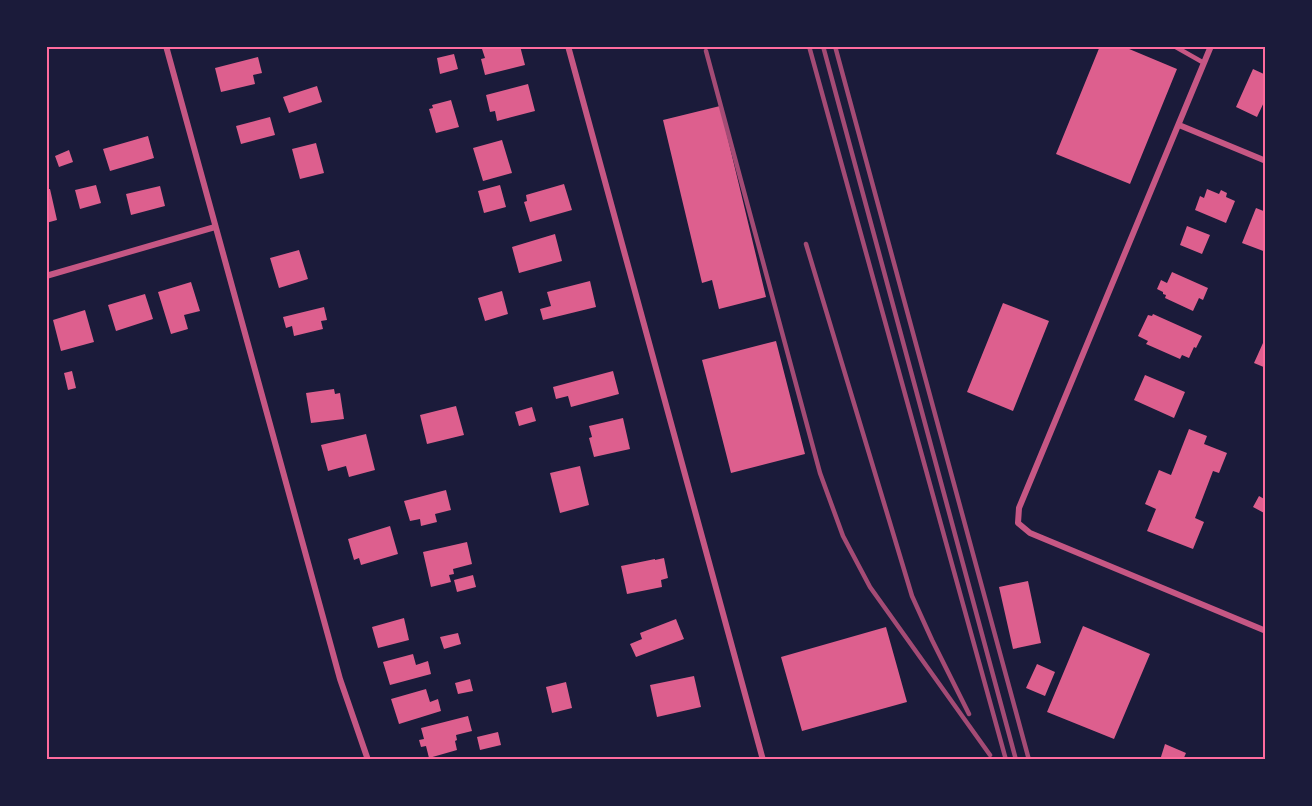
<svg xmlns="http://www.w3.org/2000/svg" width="1312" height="806" font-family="'Roboto Condensed',sans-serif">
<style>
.building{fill:#dd5f8e}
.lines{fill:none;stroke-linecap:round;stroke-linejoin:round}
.service{stroke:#c65784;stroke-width:4.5}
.minor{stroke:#c65784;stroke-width:6}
.rail{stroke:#a44b75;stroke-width:4.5}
.neatline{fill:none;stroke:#ff6b9d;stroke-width:2}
</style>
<rect width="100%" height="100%" fill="#1b1b3a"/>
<path class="building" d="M 493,46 L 520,46 L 525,65 L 485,75 L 481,59 L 485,58 L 482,49 Z
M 1100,46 L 1122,46 L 1177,69 L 1130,184 L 1056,154 Z
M 454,54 L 458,69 L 440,74 L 437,58 Z
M 258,57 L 262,73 L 253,75 L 255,84 L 221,92 L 215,68 Z
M 1253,69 L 1266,75 L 1266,98 L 1257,117 L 1236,107 Z
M 528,84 L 535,111 L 497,121 L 495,111 L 490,112 L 486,95 Z
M 317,86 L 322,102 L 289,113 L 283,97 Z
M 451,100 L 459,127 L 436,133 L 429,109 L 433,108 L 432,105 Z
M 720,106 L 766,297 L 719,309 L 712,280 L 702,283 L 663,120 Z
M 270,117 L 275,135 L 241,144 L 236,126 Z
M 148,136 L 154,158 L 110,171 L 103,149 Z
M 502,140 L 512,173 L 483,181 L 473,148 Z
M 316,143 L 324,173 L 300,179 L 292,149 Z
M 69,150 L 73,162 L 59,167 L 55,156 Z
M 564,184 L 572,210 L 530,222 L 524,202 L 527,201 L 526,195 Z
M 96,185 L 101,203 L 80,209 L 75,190 Z
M 500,185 L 506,207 L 484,213 L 478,191 Z
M 160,186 L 165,206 L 131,215 L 126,194 Z
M 46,189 L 50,189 L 57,220 L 46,223 Z
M 1207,189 L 1219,194 L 1221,190 L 1227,193 L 1226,197 L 1235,201 L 1226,223 L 1195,210 L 1200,196 L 1204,198 Z
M 1256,208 L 1266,212 L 1266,252 L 1242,243 Z
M 1187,226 L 1210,235 L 1202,254 L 1180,245 Z
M 555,234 L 562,261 L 519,273 L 512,247 Z
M 299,250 L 308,279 L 279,288 L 270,258 Z
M 1172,272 L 1208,288 L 1203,300 L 1199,298 L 1193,311 L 1165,298 L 1166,295 L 1163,294 L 1163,292 L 1157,289 L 1161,280 L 1167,283 Z
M 590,281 L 596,307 L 543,320 L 540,309 L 551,306 L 547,292 Z
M 191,282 L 200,311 L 184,315 L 188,329 L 171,334 L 158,292 Z
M 502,291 L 508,314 L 485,321 L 478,298 Z
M 145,294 L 153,319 L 116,331 L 108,305 Z
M 1003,303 L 1049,321 L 1013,411 L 967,392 Z
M 324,307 L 327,320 L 321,321 L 323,329 L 294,336 L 292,326 L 286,328 L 283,317 Z
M 85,310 L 94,342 L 61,351 L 53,320 Z
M 1153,314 L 1202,336 L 1196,348 L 1194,347 L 1189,358 L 1182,355 L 1180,359 L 1146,344 L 1148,341 L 1138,336 L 1148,315 L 1152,316 Z
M 776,341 L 805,454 L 731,473 L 702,360 Z
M 1263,343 L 1266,345 L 1266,368 L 1254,363 Z
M 72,371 L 76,388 L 68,390 L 64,373 Z
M 613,371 L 619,394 L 571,407 L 568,396 L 556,399 L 553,387 Z
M 1145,375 L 1185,392 L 1174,418 L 1134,400 Z
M 334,389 L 335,394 L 340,393 L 344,419 L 311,423 L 306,393 Z
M 456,406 L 464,435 L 427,444 L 420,415 Z
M 532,407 L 536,421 L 519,426 L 515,412 Z
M 623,418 L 630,449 L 594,457 L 589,438 L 592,437 L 589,426 Z
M 1189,429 L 1207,436 L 1204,444 L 1227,453 L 1219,473 L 1213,471 L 1195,518 L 1204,522 L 1193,549 L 1147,531 L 1156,509 L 1145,504 L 1159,470 L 1171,475 Z
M 366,434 L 375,470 L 349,477 L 346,466 L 328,471 L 321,445 Z
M 580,466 L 589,505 L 560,513 L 550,473 Z
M 446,490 L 451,510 L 435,514 L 437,522 L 421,526 L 420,519 L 410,521 L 404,501 Z
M 1259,496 L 1266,500 L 1266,514 L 1253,507 Z
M 390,526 L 398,554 L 361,565 L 359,558 L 354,560 L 348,539 Z
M 467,542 L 472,564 L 453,569 L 454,574 L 449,575 L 451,582 L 431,587 L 423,552 Z
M 664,558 L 668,578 L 661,580 L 662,587 L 627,594 L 621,566 L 655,559 L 655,560 Z
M 473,575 L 476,587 L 457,592 L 454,580 Z
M 1028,581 L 1041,643 L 1013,649 L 999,587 Z
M 404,618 L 409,640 L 378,648 L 372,627 Z
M 676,619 L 684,639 L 636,657 L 630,644 L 642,639 L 640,633 Z
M 1083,626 L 1150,654 L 1114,739 L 1047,712 Z
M 886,627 L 907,702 L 802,731 L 781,657 Z
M 458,633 L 461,644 L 444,649 L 440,637 Z
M 413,654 L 416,665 L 428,661 L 431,674 L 390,685 L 383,662 Z
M 1037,664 L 1055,672 L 1045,696 L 1026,688 Z
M 694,676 L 701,707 L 657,717 L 650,685 Z
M 470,679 L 473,691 L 458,694 L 455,683 Z
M 566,682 L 572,708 L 552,713 L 546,687 Z
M 426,689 L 430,702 L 438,699 L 441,711 L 399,724 L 391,699 Z
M 468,716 L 472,731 L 456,735 L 457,740 L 455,741 L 457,750 L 429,758 L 426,746 L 421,747 L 419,740 L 424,739 L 421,728 Z
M 498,732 L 501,745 L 480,750 L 477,737 Z
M 1165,744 L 1186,753 L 1183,760 L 1160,760 Z"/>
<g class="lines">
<path class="service" d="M 1174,46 L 1204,63"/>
<path class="minor" d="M 166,46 L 340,679 L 368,760
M 568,46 L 763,760
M 1211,46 L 1019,508 L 1018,523 L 1030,533 L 1266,631
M 1179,125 L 1266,161
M 46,276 L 215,227"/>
<path class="rail" d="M 809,46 L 1006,760
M 823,46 L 1016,760
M 835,46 L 1029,760
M 706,51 L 820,473 L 843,536 L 870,587 L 990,755
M 806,244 L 912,596 L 932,640 L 969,714"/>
</g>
<rect width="1312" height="806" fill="none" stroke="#1b1b3a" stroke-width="96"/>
<rect x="48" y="48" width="1216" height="710" class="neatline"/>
</svg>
